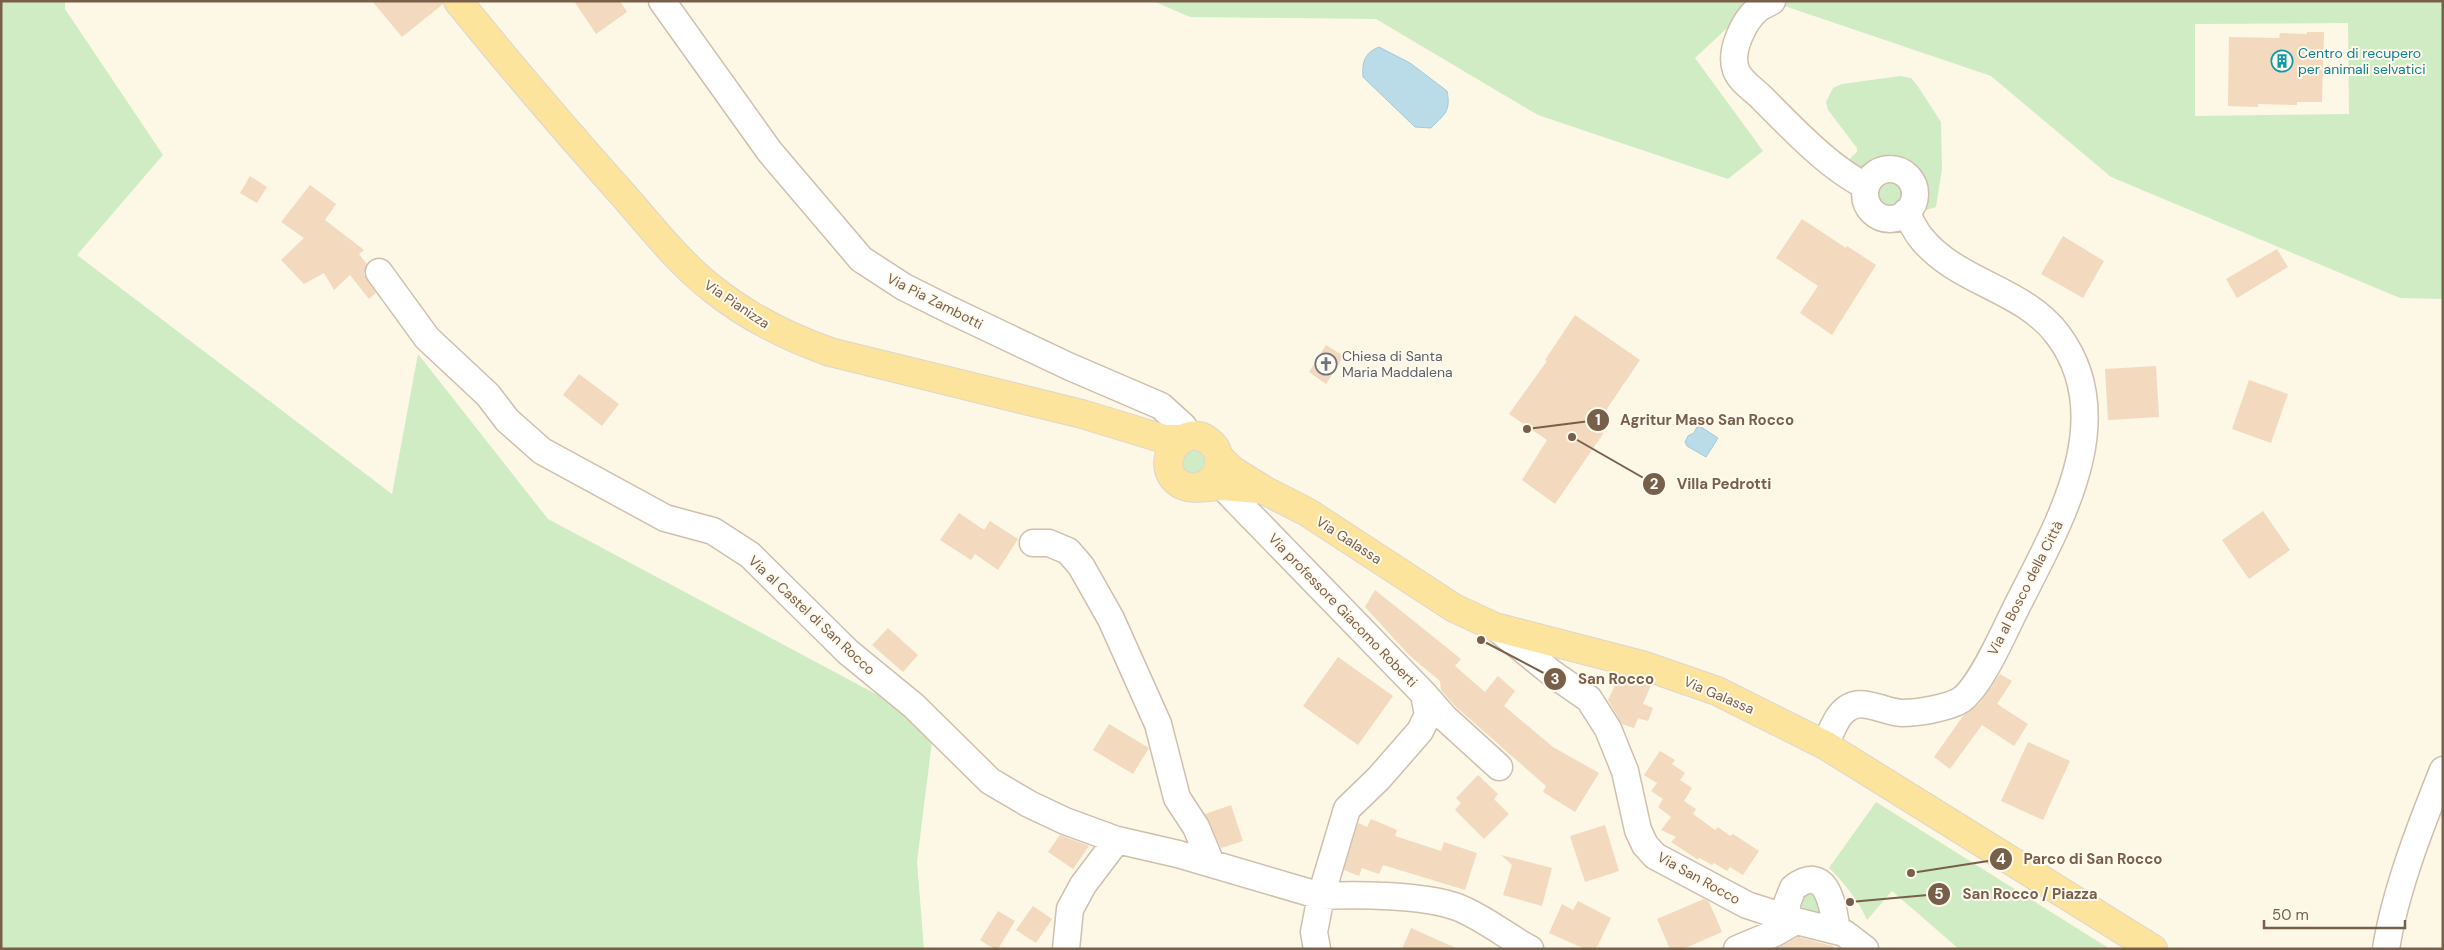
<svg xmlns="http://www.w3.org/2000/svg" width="2444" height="950" font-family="'DM Sans',sans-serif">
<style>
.green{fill:#d0ecc4;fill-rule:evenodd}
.water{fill:#badce8;stroke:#a0cada}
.building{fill:#f3d9bd}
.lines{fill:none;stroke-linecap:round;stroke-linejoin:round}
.minor-casing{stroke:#cfbfac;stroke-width:29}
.major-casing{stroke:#dcd5d0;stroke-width:30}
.minor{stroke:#fff;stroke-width:26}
.major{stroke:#fde49d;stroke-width:28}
.labels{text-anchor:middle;stroke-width:4;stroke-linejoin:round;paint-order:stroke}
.culture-label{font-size:14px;fill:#0d838f;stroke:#fffaed;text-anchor:start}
.street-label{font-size:14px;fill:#785f4a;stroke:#fffaed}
.worship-label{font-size:14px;fill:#5b616d;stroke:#fffaed;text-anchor:start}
.leader{fill:none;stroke:#785f4a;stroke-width:2}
.callout-dot{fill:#785f4a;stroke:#fffaed;stroke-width:2}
.mark-label{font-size:15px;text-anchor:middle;font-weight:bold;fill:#fff}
.callout-label{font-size:15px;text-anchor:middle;font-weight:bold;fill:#785f4a;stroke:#fffaed;stroke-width:4;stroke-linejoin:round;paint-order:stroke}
</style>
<rect width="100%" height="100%" fill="#fdf7e6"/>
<path class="green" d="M 1,1 L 65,1 L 65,9 L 163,155 L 77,255 L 392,494 L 418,354 L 548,519 L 934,725 L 917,862 L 924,949 L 1,949 Z
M 1153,1 L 1756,1 L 1695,58 L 1763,151 L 1728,179 L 1538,115 L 1376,19 L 1190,17 Z
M 1770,1 L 2443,1 L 2443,299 L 2400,298 L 2111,177 L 1991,76 ZM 2348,23 L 2349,114 L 2195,116 L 2195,24 Z
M 1900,76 L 1911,78 L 1917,85 L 1941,122 L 1942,169 L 1936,207 L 1927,210 L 1922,205 C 1925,197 1926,189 1924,182 C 1921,168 1902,153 1888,156 C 1878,158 1871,168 1862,172 L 1845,163 L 1857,152 L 1857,148 L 1828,110 L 1826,102 L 1833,88 L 1842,84 Z
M1879 194a13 13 0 1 1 26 0a13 13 0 1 1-26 0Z
M 1190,447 L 1208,454 L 1205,473 L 1187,476 L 1179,458 Z
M 1876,802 L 2110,949 L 1959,949 L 1892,891 L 1867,920 C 1860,903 1843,881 1829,868 Z
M 1808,892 L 1816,894 L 1821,910 L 1815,915 L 1802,911 L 1800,900 Z"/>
<path class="water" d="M 1379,47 L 1410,63 L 1447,91 C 1451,111 1445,114 1431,128 L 1415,127 L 1363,77 C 1362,63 1364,53 1379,47 Z
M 1698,425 L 1718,438 L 1706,457 L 1687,446 L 1685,442 L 1688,436 L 1694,433 Z"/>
<path class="building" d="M 372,1 L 443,1 L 443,4 L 402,37 Z
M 574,1 L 620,1 L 627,12 L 596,34 Z
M 2307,32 L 2324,32 L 2322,102 L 2297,102 L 2297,105 L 2258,104 L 2258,107 L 2228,106 L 2229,37 L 2279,38 L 2280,33 L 2307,34 Z
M 250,176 L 267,187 L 257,203 L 240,193 Z
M 310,185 L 336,204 L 325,220 L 364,250 L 359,254 L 367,264 L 364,274 L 376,293 L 369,299 L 350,275 L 334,290 L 324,273 L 304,284 L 281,260 L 304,238 L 281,222 Z
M 1802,219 L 1846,248 L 1847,246 L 1876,265 L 1832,335 L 1800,313 L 1818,286 L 1776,258 Z
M 2063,236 L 2104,261 L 2083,298 L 2041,274 Z
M 2277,249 L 2288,267 L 2237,298 L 2226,279 Z
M 1575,315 L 1640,360 L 1600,419 L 1603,434 L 1555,504 L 1522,480 L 1547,440 L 1509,414 L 1547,361 L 1545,360 Z
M 1326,345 L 1344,356 L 1326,384 L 1309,372 Z
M 2156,366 L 2159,417 L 2108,420 L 2105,369 Z
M 579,374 L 619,404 L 602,426 L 563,395 Z
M 2249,380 L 2288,394 L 2271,443 L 2232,429 Z
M 2263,511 L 2290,550 L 2249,579 L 2222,540 Z
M 959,513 L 984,530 L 990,521 L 1018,539 L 998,570 L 975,554 L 971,560 L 940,540 Z
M 1375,590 L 1461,659 L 1455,666 L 1485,692 L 1498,676 L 1515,691 L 1504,706 L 1553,747 L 1599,773 L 1575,812 L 1543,792 L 1546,786 L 1455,706 L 1441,690 L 1440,681 L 1410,656 L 1365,607 Z
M 888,628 L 918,655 L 903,672 L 872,645 Z
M 1338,657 L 1393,696 L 1358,745 L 1303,706 Z
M 2000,674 L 2012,681 L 1997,704 L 2028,724 L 2014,746 L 1982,725 L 1950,769 L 1934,757 L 1963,716 L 1980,703 Z
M 1620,675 L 1651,685 L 1643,704 L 1653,708 L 1648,721 L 1638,718 L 1634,728 L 1622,724 L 1608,700 Z
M 1109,724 L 1149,748 L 1133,774 L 1093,750 Z
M 2028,742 L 2070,761 L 2043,820 L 2001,801 Z
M 1660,751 L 1675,760 L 1672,764 L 1685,773 L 1680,780 L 1692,788 L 1684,801 L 1696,809 L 1693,814 L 1715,830 L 1718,827 L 1730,836 L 1733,834 L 1759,851 L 1743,875 L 1730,867 L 1727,871 L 1714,863 L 1712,865 L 1700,858 L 1697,859 L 1671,842 L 1676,837 L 1661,830 L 1671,817 L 1658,807 L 1663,799 L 1651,791 L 1657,783 L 1644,775 Z
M 1478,775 L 1498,794 L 1494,799 L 1509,814 L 1484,839 L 1455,810 L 1461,803 L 1456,798 Z
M 1231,805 L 1243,841 L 1221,848 L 1205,814 Z
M 1371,819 L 1397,830 L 1395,836 L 1441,851 L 1444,842 L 1477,853 L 1465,890 L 1383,865 L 1379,874 L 1362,868 L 1359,876 L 1344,870 L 1358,823 L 1367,827 Z
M 1605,825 L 1619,871 L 1585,882 L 1570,836 Z
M 1060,835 L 1089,846 L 1073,869 L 1048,852 Z
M 1501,855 L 1552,868 L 1542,906 L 1503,895 L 1512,865 Z
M 1704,899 L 1709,902 L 1722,932 L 1683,949 L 1670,949 L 1657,919 Z
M 1578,901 L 1611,918 L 1596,949 L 1585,949 L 1549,933 L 1562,904 L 1573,910 Z
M 1033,906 L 1052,919 L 1036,943 L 1016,930 Z
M 998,911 L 1015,921 L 998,949 L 994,949 L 980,940 Z
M 1411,928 L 1458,949 L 1402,949 Z
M 1798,937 L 1833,946 L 1834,949 L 1776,949 Z"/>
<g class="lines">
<g class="minor-casing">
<path id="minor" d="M 662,1 L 770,152 L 861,259 L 904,287 L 948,309 L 1068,366 L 1161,406 L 1183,426 L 1189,436
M 1772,1 C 1768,4 1763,5 1759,8 C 1744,20 1729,51 1736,70 C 1740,81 1754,90 1762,98 C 1791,127 1829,168 1866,186
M1865 194a25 25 0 1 1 50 0a25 25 0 1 1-50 0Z
M 379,272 L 427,338 L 488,395 L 507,420 L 542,451 L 665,518 L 713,531 L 750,555 L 848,652 L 914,706 L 990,781 L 1029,804 L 1065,821 L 1117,840 L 1178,854 L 1321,896 C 1357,894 1424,895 1457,907 C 1483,917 1506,936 1530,949
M 1222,486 L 1424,694 L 1428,715 L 1420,731 L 1379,778 L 1347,809 L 1321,896 L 1314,932 L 1317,949
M 1033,543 L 1049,543 L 1068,551 L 1081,566 L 1111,619 L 1158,724 L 1177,798 L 1196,827 L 1211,863
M 1495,627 L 1553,674 L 1589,699 L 1608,729 L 1625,771 L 1638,830 L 1645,845 L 1655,856 L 1747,905 L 1796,921 L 1844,933 L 1865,949
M 1424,694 L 1444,717 L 1499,767
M 1825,745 C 1830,735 1834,722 1841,714 C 1859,693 1880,712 1902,713 C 1917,713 1948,708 1961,700 C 1980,687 2003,634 2014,612 C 2054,531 2123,422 2058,335 C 2024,289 1958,283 1922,239 C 1915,231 1911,221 1906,212
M 1790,919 L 1786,906 L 1793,888 C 1828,861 1833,908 1837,931
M 1066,949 L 1070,909 L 1083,885 L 1117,840
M 1737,949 L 1775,933 L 1796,921
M 2386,949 C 2395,891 2421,825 2443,770"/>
</g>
<g class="major-casing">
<path id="major" d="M 458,1 C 512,68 568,133 625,197 C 653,229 680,264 714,290 C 749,318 788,337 830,352 L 1082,414 L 1164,439 L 1182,439
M 1219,457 L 1232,470 L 1264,490 L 1307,512 L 1454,608 L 1495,627 L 1642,665 L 1717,691 L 1825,745 L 2153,949
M 1199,487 C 1210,483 1219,476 1219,463 C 1220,455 1216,447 1210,442 C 1184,419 1150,464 1180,484 C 1192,491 1208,486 1221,486 C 1234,487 1247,488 1260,489"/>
</g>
<use href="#minor" class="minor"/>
<use href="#major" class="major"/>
</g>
<defs>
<g id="building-ring" transform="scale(1.125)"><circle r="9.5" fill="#fffaed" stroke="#0f9aa8" stroke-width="1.5"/><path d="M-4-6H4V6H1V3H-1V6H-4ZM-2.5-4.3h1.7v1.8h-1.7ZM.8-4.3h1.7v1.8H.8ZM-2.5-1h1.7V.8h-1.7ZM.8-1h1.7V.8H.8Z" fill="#0f9aa8"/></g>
<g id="church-ring" transform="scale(1.125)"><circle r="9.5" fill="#fffaed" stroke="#6b7280" stroke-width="1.5"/><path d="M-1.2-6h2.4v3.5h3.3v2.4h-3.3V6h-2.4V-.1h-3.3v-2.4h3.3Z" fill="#6b7280"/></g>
</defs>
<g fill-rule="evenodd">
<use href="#building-ring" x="2282" y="61"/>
<use href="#church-ring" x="1326" y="364"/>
</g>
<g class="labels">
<g class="culture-label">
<text x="2298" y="58">Centro di recupero<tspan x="2298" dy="16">per animali selvatici</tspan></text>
</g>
<g class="street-label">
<text transform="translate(935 301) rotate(27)" y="5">Via Pia Zambotti</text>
<text transform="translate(737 304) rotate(34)" y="5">Via Pianizza</text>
<text transform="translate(1349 540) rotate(33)" y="5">Via Galassa</text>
<text transform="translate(2025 588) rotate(-63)" y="5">Via al Bosco della Città</text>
<text transform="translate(1343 610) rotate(46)" y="5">Via professore Giacomo Roberti</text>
<text transform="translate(812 615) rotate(43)" y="5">Via al Castel di San Rocco</text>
<text transform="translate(1719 695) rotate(23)" y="5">Via Galassa</text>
<text transform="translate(1699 878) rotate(29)" y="5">Via San Rocco</text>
</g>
<g class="worship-label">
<text x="1342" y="361">Chiesa di Santa<tspan x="1342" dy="16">Maria Maddalena</tspan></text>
</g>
</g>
<path class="leader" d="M1527 429L1598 420M1572 437L1654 484M1481 640L1555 679M1911 873L2001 859M1850 902L1939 894"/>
<g class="callout-dot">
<circle cx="1527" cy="429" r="5"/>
<circle cx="1572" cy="437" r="5"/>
<circle cx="1481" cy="640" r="5"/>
<circle cx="1911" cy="873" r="5"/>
<circle cx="1850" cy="902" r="5"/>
<circle cx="1598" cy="420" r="12"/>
<circle cx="1654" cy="484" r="12"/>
<circle cx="1555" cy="679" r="12"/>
<circle cx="2001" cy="859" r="12"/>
<circle cx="1939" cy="894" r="12"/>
</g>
<g class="mark-label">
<text x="1598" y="425">1</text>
<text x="1654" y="489">2</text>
<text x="1555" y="684">3</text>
<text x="2001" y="864">4</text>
<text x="1939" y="899">5</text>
</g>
<g class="callout-label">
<text x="1707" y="425">Agritur Maso San Rocco</text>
<text x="1724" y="489">Villa Pedrotti</text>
<text x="1616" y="684">San Rocco</text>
<text x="2093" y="864">Parco di San Rocco</text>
<text x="2030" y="899">San Rocco / Piazza</text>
</g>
<rect width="2444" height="950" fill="none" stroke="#785f4a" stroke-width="5"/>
<path d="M2264 920v8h141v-8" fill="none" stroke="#785f4a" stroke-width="2.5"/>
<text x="2272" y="920" font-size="15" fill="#785f4a" stroke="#fffaed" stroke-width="4" paint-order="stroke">50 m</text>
</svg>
